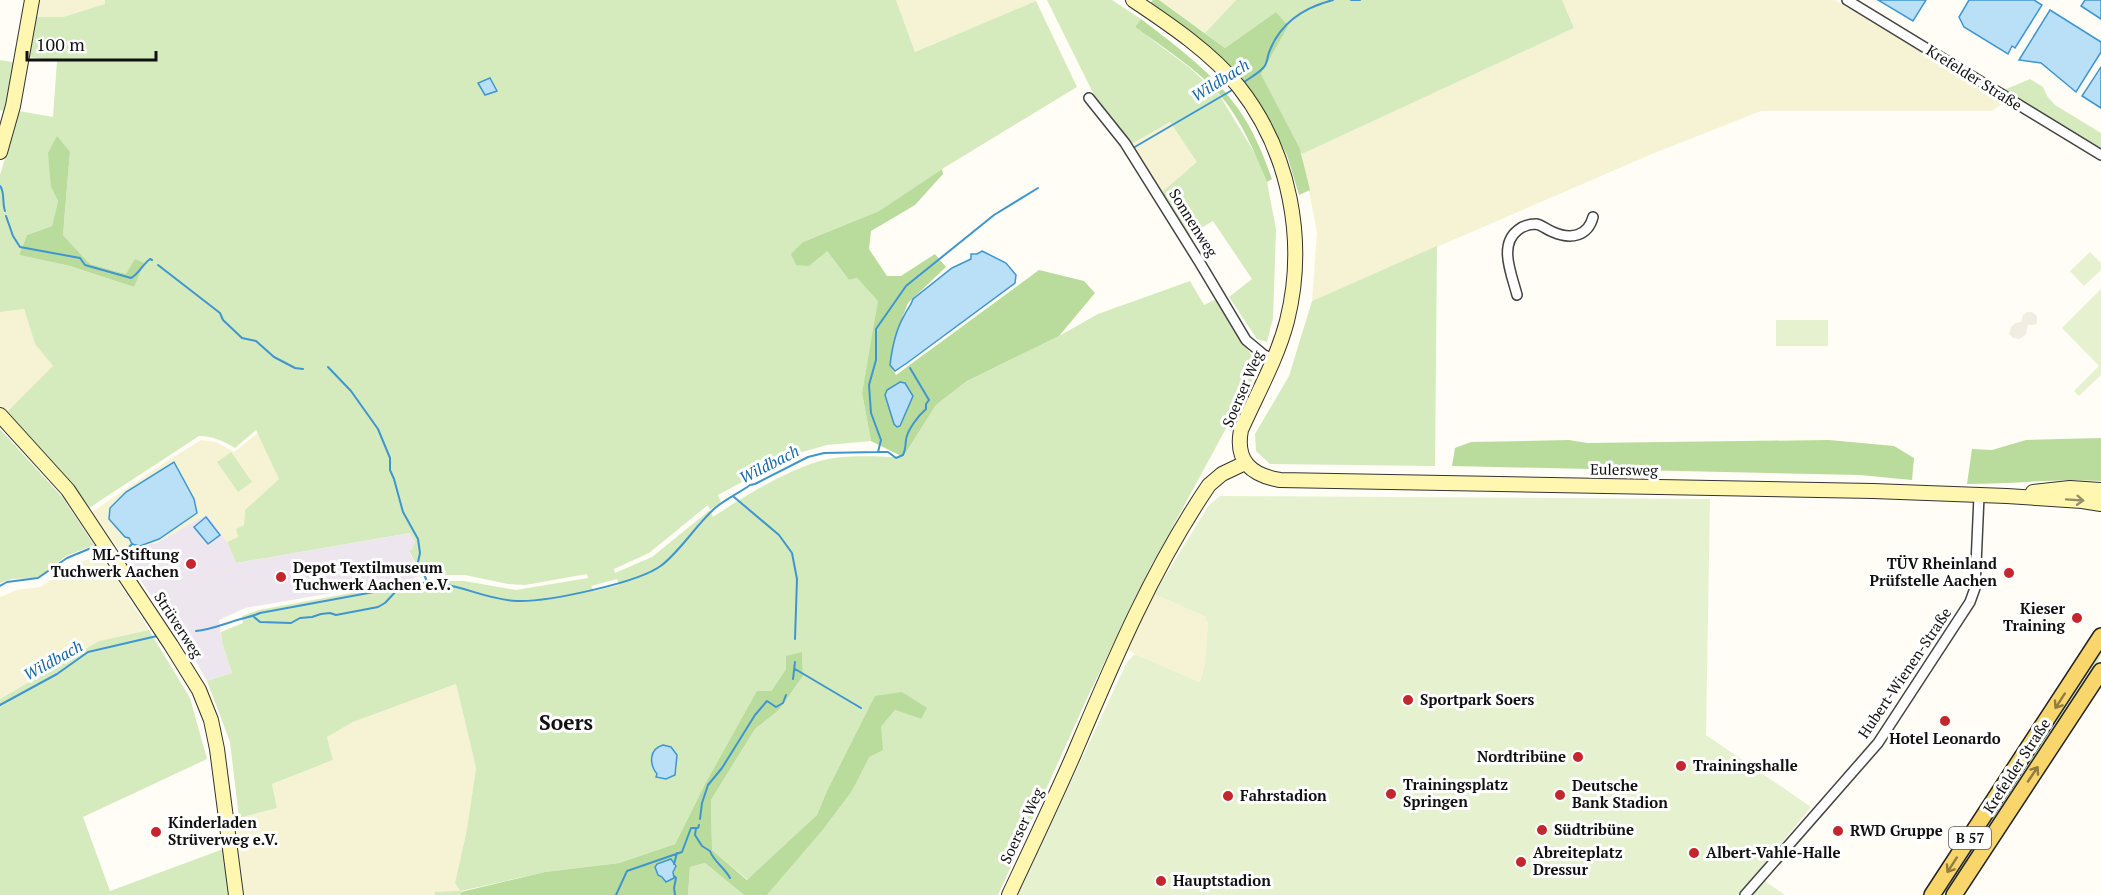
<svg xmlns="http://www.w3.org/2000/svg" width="2101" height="895" font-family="'PT Serif',serif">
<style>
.industrial{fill:#eee6ef}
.farmland{fill:#f6f3d4}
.green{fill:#d5ebbd;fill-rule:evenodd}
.forest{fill:#b9dc9c}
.pitch{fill:#e6f2cf}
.plaza{fill:#f1ede2}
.water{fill:#b9e0f7;stroke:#3f96cf;stroke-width:1.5}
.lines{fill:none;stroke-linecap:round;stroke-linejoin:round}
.stream{stroke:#3f96cf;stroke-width:2}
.street-casing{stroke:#444;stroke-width:12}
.secondary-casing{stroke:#333;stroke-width:16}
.primary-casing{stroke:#222;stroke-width:18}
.street{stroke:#fff;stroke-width:9}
.secondary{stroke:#fff6b0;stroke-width:14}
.primary{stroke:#f9d66b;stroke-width:15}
.oneway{stroke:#948f68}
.oneway2{stroke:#917d42}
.poi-dot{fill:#c4262e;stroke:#fff;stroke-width:2}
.labels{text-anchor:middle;stroke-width:6;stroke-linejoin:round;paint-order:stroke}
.shield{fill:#fff;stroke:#585858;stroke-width:1.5}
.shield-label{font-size:14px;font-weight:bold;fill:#111}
.street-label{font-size:15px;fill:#111;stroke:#fff}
.poi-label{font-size:15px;font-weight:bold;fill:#111;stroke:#fff;text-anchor:start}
.water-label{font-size:16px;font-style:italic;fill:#1768a6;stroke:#fff}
.district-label{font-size:21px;font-weight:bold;fill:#111;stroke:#fff}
</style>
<rect width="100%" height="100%" fill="#fffdf5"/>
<path class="industrial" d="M 207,514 L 227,542 L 236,563 L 411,533 L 415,540 L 412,550 L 409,552 L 422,575 L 412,579 L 245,608 L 219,620 L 222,643 L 232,673 L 207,681 L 193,656 L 127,561 L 135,547 L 157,543 Z"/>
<path class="farmland" d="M 40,0 L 105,0 L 106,4 L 63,17 L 37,17 Z
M 896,0 L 1035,0 L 1036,1 L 915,52 Z
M 1159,0 L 1236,0 L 1205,33 Z
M 1562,0 L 1835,0 L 2005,102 L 1992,111 L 1761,111 L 1652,154 L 1312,301 L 1317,233 L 1302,154 L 1574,28 Z
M 1170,122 L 1198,162 L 1162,192 L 1130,145 Z
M 24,309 L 35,344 L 54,366 L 6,413 L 0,406 L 0,312 Z
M 259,432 L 279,479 L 245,510 L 244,525 L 239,537 L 227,542 L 207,514 L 157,543 L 135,547 L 127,561 L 92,512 L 164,463 L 201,440 L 216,442 L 234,452 Z
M 101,555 L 149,630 L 99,641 L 0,699 L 0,597 L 17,590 L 40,587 L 56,577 L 69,566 Z
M 1154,594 L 1206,617 L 1208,622 L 1205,663 L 1200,682 L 1135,654 L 1127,649 Z
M 456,684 L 476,768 L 467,829 L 455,883 L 461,892 L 435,892 L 434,895 L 243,895 L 234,847 L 239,818 L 277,808 L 272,784 L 333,760 L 327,737 L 353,722 Z"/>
<path class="green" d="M 105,0 L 896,0 L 915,52 L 1036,1 L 1077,87 L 942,169 L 879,211 L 803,242 L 827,251 L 849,280 L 857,278 L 879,301 L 862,393 L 871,441 L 827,445 L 792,455 L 718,495 L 721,502 L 710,510 L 713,517 C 743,497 788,469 824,460 C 846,454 879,457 903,457 L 936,405 L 967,381 L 1059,336 L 1098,314 L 1190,281 L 1204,305 L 1216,299 L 1237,335 L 1253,357 L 1255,366 L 1254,377 L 1148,572 L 1089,694 L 998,895 L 767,895 L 822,831 L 852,791 L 881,727 L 895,710 L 921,719 L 902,692 L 826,793 L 817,815 L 748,880 L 712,850 L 711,800 L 755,729 L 779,710 L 803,676 L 802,653 L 786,669 L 703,788 L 675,844 L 619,863 L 545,872 L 461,891 L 461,895 L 434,895 L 435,892 L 460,891 L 455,883 L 467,829 L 476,768 L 456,684 L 353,722 L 327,737 L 333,760 L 272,784 L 277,808 L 239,818 L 230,742 L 207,681 L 232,673 L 222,643 L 221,632 L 243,623 L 242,616 L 259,610 L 416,581 L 418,587 L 437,586 L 450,581 L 464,581 L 516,590 L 588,578 L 587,574 L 525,585 L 508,584 L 465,575 L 422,575 L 409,551 L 412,549 L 415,541 L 410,533 L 236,563 L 227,542 L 238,537 L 236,529 L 244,525 L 245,510 L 279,479 L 256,430 L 235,448 C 224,441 213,436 199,436 L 89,508 L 74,487 L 6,413 L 53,366 L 35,344 L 24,309 L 0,312 L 0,175 L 19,111 L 53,117 L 57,61 L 29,57 L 37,17 L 63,17 L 105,4 ZM 70,152 L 63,235 L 90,264 L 126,274 L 134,287 L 70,266 L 19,255 L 27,235 L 52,226 L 58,201 L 51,187 ZM 708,505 L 710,510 L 652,557 L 615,573 L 614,569 L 649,553 ZM 617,579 L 619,585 L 594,591 L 591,586 Z
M 1047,0 L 1112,0 L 1141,19 L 1135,27 L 1190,68 L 1220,96 L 1257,157 L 1267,182 L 1276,229 L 1273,318 L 1267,342 L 1257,339 L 1229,297 L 1252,279 L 1213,221 L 1188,236 L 1162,192 L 1197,162 L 1170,122 L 1130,145 L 1096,99 Z
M 1236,0 L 1562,0 L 1574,28 L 1302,154 L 1261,74 L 1287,26 L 1276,12 L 1225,48 L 1205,33 Z
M 0,60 L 18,63 L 8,112 L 0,110 Z
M 2030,79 L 2043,87 L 2047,96 L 2055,105 L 2101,133 L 2101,150 L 2004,90 Z
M 1437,246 L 1435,466 L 1270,464 L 1256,451 L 1255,434 L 1289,376 L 1312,301 Z
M 0,429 L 63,498 L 94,545 L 66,556 L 38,578 L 12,579 L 0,583 Z
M 231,452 L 252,482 L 238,492 L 217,462 Z
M 149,630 L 190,698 L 207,759 L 83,817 L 110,891 L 226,848 L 232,895 L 0,895 L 0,699 L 99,641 Z
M 2101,644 L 2101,654 L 2098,662 L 1946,895 L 1939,895 Z
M 705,863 L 744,895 L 688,895 L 690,867 Z"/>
<path class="forest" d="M 1153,0 L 1159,0 L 1225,48 L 1276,12 L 1288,26 L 1261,74 L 1300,149 L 1310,190 L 1299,195 L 1287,155 L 1255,96 L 1244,81 L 1201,41 L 1150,3 Z
M 1141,19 C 1176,46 1211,71 1237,107 C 1253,129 1263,154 1272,179 L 1267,182 C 1255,153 1241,120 1221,96 C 1197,69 1164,48 1135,27 Z
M 57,136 L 70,152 L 63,235 L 90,264 L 126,274 L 135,259 L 144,263 L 134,287 L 70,266 L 19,255 L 27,235 L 52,226 L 58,201 L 51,187 L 48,153 Z
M 942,169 L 943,174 L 915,205 L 871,231 L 869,249 L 887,276 L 901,276 L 935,254 L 946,267 L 908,303 L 896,334 L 892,353 L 890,365 L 896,375 L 1039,270 L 1084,281 L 1095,293 L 1059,336 L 967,381 L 936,405 L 903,457 L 871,441 L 862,393 L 878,301 L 857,278 L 849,280 L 827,251 L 809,266 L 796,265 L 791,254 L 803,242 L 879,211 Z
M 2101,438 L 2101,481 C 2057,478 2012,484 1967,484 L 1972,449 L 1992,450 L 2026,440 Z
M 1569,440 L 1587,443 L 1829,440 L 1894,446 L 1914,458 L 1912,480 L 1860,475 L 1452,466 L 1455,448 L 1471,442 Z
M 802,652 L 803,676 L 779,710 L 755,729 L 711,800 L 712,850 L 747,880 L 817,815 L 826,793 L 875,696 L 902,692 L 927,708 L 921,719 L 895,710 L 881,727 L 883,750 L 869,757 L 852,791 L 822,831 L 767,895 L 744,895 L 705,863 L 690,867 L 688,895 L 461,895 L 461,892 L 545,872 L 619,863 L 675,844 L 703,788 L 757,691 L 771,691 L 786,669 L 786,656 Z"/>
<path class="pitch" d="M 2090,252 L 2101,263 L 2101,270 L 2084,286 L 2070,271 Z
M 2101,289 L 2101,375 L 2079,396 L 2074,391 L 2099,366 L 2062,328 Z
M 1776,320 L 1828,320 L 1828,346 L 1776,346 Z
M 1220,496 L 1710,499 L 1706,735 L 1811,807 L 1756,875 L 1785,895 L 1018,895 L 1127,662 L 1135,654 L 1200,682 L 1205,663 L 1208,622 L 1206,621 L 1206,617 L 1154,594 L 1209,505 Z"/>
<path class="plaza" d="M 2027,312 L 2032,312 L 2037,316 L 2037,323 L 2034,325 L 2028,325 L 2026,334 L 2020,339 L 2013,338 L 2009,334 L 2011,327 L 2015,323 L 2021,322 L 2023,315 Z"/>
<path class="water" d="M 1878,0 L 1926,0 L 1913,21 Z
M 1969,0 L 2034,0 L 2042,5 L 2015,48 L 2012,46 L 2008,54 L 1964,27 L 1959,17 Z
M 2085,0 L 2101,0 L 2101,19 L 2081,6 Z
M 2050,10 L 2101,42 L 2101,52 L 2076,92 L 2041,63 L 2019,60 Z
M 2101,67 L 2101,108 L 2082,96 Z
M 490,78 L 497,91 L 485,95 L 478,83 Z
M 982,251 L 1006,263 L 1016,275 L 1015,283 L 907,363 L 895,371 L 890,365 C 892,348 895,331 904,316 C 907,309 911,306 913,299 L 952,268 L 971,259 L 971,254 L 977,254 Z
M 900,382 L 905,383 L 913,396 L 900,426 L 897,427 L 894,424 L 885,395 L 887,390 Z
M 174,462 L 194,499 L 197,513 L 159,539 L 140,546 L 132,544 L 129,538 L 125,537 L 109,519 L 110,508 L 126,492 Z
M 206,517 L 220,535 L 208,544 L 194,527 Z
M 663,745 L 671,747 L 677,755 L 675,775 L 666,779 L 656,777 L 657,774 C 649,764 649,749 663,745 Z
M 671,859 L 676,866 L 673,872 L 674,878 L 666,882 L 662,877 L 658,875 L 655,867 L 657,864 Z"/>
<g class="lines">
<path class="stream" d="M 1351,0 L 1360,0
M 1241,84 C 1248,79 1258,74 1264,67 C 1268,62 1267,56 1270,50 C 1281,22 1306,7 1333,0
M 1133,148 L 1234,89
M 0,186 C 5,192 2,203 5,211
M 6,216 L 13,236 L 20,247 L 80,258 L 85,265 L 131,278 C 139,274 142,265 150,259 L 152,260
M 158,265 L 220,313 L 223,320 L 242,338 L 256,341 L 274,357 L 295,368 L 303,369
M 328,367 L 351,391 L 378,429 L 390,458 L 390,470 L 394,479 L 403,512 L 418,539 L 420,553 L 418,562 L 427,581
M 878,452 L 888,452 L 896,458 L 903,455 C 906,449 905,446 906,440 C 907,430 919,415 926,409 L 926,404 L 929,400 L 910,368
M 734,497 L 779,535 L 792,553 L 797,579 L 795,639
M 129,547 L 132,544
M 0,586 L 7,582 L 38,578 L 67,558 L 96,546
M 253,616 L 260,622 L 291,623 L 300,618 L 312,617 L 321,614 L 330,613 L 336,615 L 378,607 L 385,603 L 399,588
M 196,631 C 209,630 218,626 231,622 C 241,618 249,618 260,613 L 428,582 C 458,583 486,600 517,601 C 547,602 639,583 662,565 C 682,549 696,525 715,508 C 726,499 739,493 750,485 L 755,484 L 808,457 L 824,453 L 878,452 L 881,440 L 871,413 L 869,385 L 876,360 L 876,329 L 906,286 L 994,215 L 1038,188
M 795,669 L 861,708
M 793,679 L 795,662
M 0,705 L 57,674 L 88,652 L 157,636
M 700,819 L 702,803 L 708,785 L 722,768 L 755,715 L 767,701 L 776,707 L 783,703 L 786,695
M 696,828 L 695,835 L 702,846 L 710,851 C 714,862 725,868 730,878
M 674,864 L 677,853
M 674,876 L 676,878 L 674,888 L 675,895
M 616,895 L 627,871 L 682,852 L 691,828 L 698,828 L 699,825"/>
<g class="street-casing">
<path id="street" d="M 1847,0 L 2101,155
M 1089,98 L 1125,143 L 1200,263 L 1246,340 L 1264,355 L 1274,359
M 1517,295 C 1512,275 1498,245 1518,230 C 1523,226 1529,224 1536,224 C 1542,225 1547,230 1553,232 C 1571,240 1588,236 1593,217
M 1745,895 L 1878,743 L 1970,602 L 1975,588 L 1979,496"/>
</g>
<g class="secondary-casing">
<path id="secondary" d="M 1133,0 C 1169,24 1212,53 1239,87 C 1290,152 1307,241 1287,321 C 1277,359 1257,394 1241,430 C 1235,461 1251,475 1280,480 L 1873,491 L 2007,496 L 2082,501 L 2101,504
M 0,152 L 13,106 L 32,0
M 0,415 L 68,490 L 171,645 L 199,690 L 211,720 L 217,749 L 236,895
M 2033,492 L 2070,488 L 2101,490
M 1009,895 C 1031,848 1053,802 1074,754 C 1113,662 1152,569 1209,485 L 1222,474 L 1245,463"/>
</g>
<g class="primary-casing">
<path id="primary" d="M 1932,895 L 2101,636
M 1954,895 L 2101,671"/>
</g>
<use href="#street" class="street"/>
<use href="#secondary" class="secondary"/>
<use href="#primary" class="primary"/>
</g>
<defs><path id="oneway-shaft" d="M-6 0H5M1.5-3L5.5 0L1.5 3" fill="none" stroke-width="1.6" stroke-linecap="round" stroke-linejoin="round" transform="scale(1.5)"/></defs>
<use class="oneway" href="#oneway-shaft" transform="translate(2075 500) rotate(4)"/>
<g class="oneway2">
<use href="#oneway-shaft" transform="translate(2060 701) rotate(123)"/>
<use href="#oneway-shaft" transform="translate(2033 774) rotate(-56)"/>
<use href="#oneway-shaft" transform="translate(1952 865) rotate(123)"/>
</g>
<g class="poi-dot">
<circle cx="191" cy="564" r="6"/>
<circle cx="2009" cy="573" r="6"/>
<circle cx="281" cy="577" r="6"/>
<circle cx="2077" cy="618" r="6"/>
<circle cx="1408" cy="700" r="6"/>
<circle cx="1945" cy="721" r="6"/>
<circle cx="1578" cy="757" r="6"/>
<circle cx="1681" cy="766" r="6"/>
<circle cx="1391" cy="794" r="6"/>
<circle cx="1560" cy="795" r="6"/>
<circle cx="1228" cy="796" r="6"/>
<circle cx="1542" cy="830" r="6"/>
<circle cx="1838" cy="831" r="6"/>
<circle cx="156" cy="832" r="6"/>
<circle cx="1694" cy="853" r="6"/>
<circle cx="1521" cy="862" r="6"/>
<circle cx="1161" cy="881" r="6"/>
</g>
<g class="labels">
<rect class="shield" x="1949" y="827" width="42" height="22" rx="4.5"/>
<g class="shield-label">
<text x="1970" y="843">B 57</text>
</g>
<g class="street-label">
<text transform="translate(1974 78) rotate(32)" y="5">Krefelder Straße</text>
<text transform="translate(1193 223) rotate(58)" y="5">Sonnenweg</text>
<text transform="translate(1243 389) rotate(-67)" y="5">Soerser Weg</text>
<text transform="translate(1624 470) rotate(1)" y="5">Eulersweg</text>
<text transform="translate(178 625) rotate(57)" y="5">Strüverweg</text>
<text transform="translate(1905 673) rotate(-56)" y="5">Hubert-Wienen-Straße</text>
<text transform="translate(2017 766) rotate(-57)" y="5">Krefelder Straße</text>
<text transform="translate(1022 826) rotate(-65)" y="5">Soerser Weg</text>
</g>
<g class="poi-label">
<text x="179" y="560" text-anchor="end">ML-Stiftung<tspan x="179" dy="17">Tuchwerk Aachen</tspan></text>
<text x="1997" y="569" text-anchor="end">TÜV Rheinland<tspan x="1997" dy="17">Prüfstelle Aachen</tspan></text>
<text x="293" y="573">Depot Textilmuseum<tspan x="293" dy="17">Tuchwerk Aachen e.V.</tspan></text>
<text x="2065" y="614" text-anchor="end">Kieser<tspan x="2065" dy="17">Training</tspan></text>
<text x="1420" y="705">Sportpark Soers</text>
<text x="1945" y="744" text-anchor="middle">Hotel Leonardo</text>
<text x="1566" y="762" text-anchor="end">Nordtribüne</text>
<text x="1693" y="771">Trainingshalle</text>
<text x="1403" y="790">Trainingsplatz<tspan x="1403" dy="17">Springen</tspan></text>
<text x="1572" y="791">Deutsche<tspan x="1572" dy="17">Bank Stadion</tspan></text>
<text x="1240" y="801">Fahrstadion</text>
<text x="168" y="828">Kinderladen<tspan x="168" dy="17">Strüverweg e.V.</tspan></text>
<text x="1554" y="835">Südtribüne</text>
<text x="1850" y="836">RWD Gruppe</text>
<text x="1533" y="858">Abreiteplatz<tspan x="1533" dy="17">Dressur</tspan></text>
<text x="1706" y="858">Albert-Vahle-Halle</text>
<text x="1173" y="886">Hauptstadion</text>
</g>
<g class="water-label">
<text transform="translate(1220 80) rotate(-32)" y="6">Wildbach</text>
<text transform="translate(769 464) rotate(-27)" y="6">Wildbach</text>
<text transform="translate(53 660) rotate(-29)" y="6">Wildbach</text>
</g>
<g class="district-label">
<text x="566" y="730">Soers</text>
</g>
</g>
<path d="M27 51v9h129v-9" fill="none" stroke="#111111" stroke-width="3"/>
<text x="36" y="51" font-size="18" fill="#111111" stroke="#ffffff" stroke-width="4.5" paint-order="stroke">100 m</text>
</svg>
